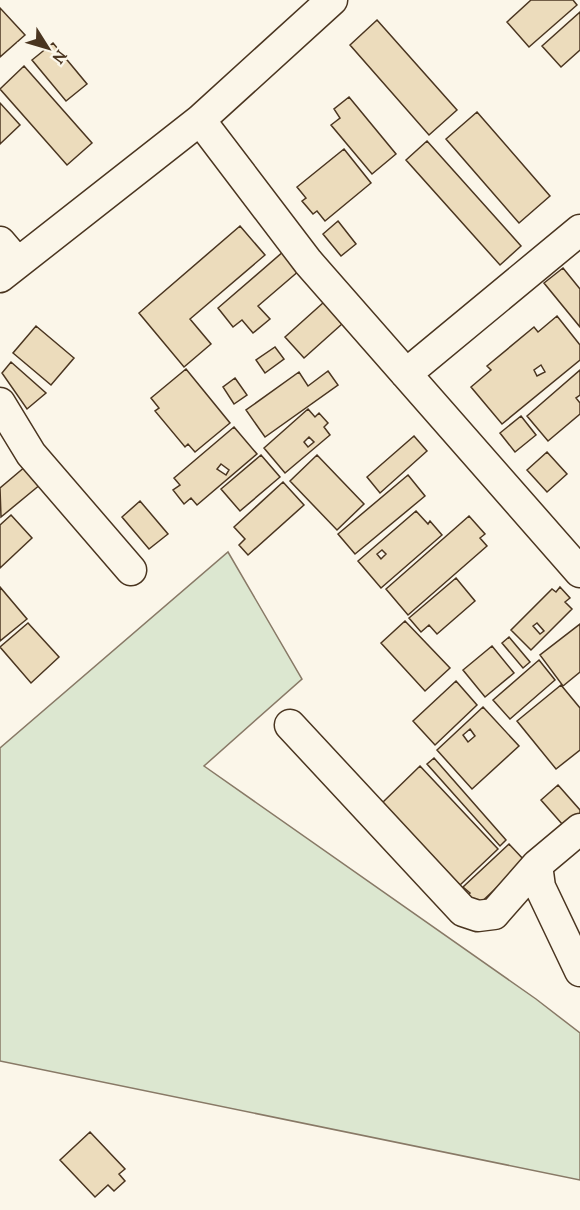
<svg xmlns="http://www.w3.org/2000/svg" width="580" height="1210" font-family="Lora,serif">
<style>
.green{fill:#dce7d0;stroke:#887966;stroke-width:1.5}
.building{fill:#ecdcbc;stroke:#4a3520;stroke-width:1.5;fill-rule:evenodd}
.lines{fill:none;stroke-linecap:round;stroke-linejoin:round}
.minor-casing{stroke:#4a3520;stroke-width:33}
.minor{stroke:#fbf6e9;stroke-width:30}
</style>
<rect width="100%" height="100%" fill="#fbf6e9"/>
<path class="green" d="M 228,552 L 302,679 L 204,766 L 536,999 L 580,1033 L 580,1180 L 0,1061 L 0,748 Z"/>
<path class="building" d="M 531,0 L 573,0 L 577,5 L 529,47 L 507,22 Z
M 0,8 L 25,35 L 0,57 Z
M 580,12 L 580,50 L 561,67 L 542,46 Z
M 377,20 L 457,110 L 429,135 L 350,45 Z
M 53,43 L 87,84 L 66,101 L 32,60 Z
M 24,66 L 92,143 L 67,165 L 0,89 Z
M 349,97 L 396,154 L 372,174 L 331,125 L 340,118 L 334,109 Z
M 0,103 L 20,125 L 0,144 Z
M 477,112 L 550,196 L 519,223 L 446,139 Z
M 427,141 L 521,246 L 500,265 L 406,160 Z
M 344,149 L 371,183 L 325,221 L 317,211 L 313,214 L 302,201 L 306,198 L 297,187 Z
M 338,221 L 356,244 L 341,256 L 323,234 Z
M 240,226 L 265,255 L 190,319 L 211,344 L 184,367 L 139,313 Z
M 284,251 L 300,270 L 258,306 L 270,319 L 253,333 L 242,320 L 233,327 L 218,308 Z
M 563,268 L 580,289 L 580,327 L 544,283 Z
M 324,302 L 342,324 L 304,358 L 285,337 Z
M 557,316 L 580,345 L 580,360 L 502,424 L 471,387 L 491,370 L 487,366 L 534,327 L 538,332 ZM 541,365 L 545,372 L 537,376 L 534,370 Z
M 36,326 L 74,358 L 51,385 L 13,353 Z
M 275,347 L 284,359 L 265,373 L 256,360 Z
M 11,362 L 46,393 L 27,409 L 2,373 Z
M 186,369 L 230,423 L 195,452 L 188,444 L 185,447 L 155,411 L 159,408 L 151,398 Z
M 580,370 L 580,395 L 576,398 L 580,403 L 580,414 L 548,441 L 527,416 Z
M 328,371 L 338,385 L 265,437 L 246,410 L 299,372 L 308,386 Z
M 235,378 L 247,395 L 234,404 L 223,387 Z
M 308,409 L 315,417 L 319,413 L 328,423 L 324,427 L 330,435 L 285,473 L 264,448 ZM 309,437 L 314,442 L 308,447 L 304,442 Z
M 521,416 L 536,435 L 515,452 L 500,433 Z
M 234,427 L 257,454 L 197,505 L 191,498 L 184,504 L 173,490 L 180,485 L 174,478 ZM 221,464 L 229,470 L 226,475 L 217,469 Z
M 414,436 L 427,451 L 380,493 L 367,477 Z
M 547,452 L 567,474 L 547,492 L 527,470 Z
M 261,455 L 280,477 L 240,511 L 221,489 Z
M 317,455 L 364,504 L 337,530 L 290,481 Z
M 26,466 L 41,484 L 1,517 L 0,488 Z
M 408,475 L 425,496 L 355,554 L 338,534 Z
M 283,482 L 304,505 L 248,555 L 239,545 L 245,539 L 234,527 Z
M 140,501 L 168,534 L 149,549 L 122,517 Z
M 416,511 L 428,524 L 430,521 L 442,535 L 381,588 L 358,561 ZM 382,550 L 386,554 L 381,559 L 377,554 Z
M 11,515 L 32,538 L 0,568 L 0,525 Z
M 469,516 L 485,534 L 480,538 L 487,546 L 408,615 L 386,589 Z
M 456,578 L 475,601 L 437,634 L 429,625 L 421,632 L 409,618 Z
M 0,587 L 27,619 L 0,641 Z
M 560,587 L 570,598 L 565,602 L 572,609 L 531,650 L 511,630 L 552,589 L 556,592 ZM 537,623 L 544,631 L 540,634 L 533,626 Z
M 405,621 L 450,668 L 425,691 L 381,643 Z
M 28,623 L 59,657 L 31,683 L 0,647 Z
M 580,624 L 580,672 L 563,686 L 540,655 Z
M 509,637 L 530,662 L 523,668 L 502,643 Z
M 492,646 L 514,673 L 485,697 L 463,670 Z
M 539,660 L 555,680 L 510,719 L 493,700 Z
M 456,681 L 477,705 L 435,745 L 413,721 Z
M 561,685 L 580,708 L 580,750 L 556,769 L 517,721 Z
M 483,707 L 519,746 L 472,789 L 437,750 ZM 470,729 L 475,736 L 468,742 L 463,735 Z
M 434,758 L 506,840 L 500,846 L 427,764 Z
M 420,766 L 498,849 L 460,885 L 382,803 Z
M 558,785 L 580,810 L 580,824 L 570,833 L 541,800 Z
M 509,844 L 525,861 L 475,908 L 465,898 L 470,893 L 463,887 Z
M 90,1132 L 125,1169 L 119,1174 L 125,1181 L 114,1191 L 108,1185 L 95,1197 L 60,1160 Z"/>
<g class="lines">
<g class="minor-casing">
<path id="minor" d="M 200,120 L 308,262 L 580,572
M 0,242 L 17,262
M 0,277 L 200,120 L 332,0
M 406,374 L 580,230
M 0,403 L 31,454 L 131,570
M 290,725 L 463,911 L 478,916 L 494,914 L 537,865
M 580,829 L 537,865 L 540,887 L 580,971"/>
</g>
<use href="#minor" class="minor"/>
</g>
<g transform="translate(48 48) rotate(127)" stroke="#fbf6e9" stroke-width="4.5" paint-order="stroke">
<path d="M0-4.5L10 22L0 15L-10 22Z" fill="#4a3520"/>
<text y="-9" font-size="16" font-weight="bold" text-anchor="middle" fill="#4a3520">N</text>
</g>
</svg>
